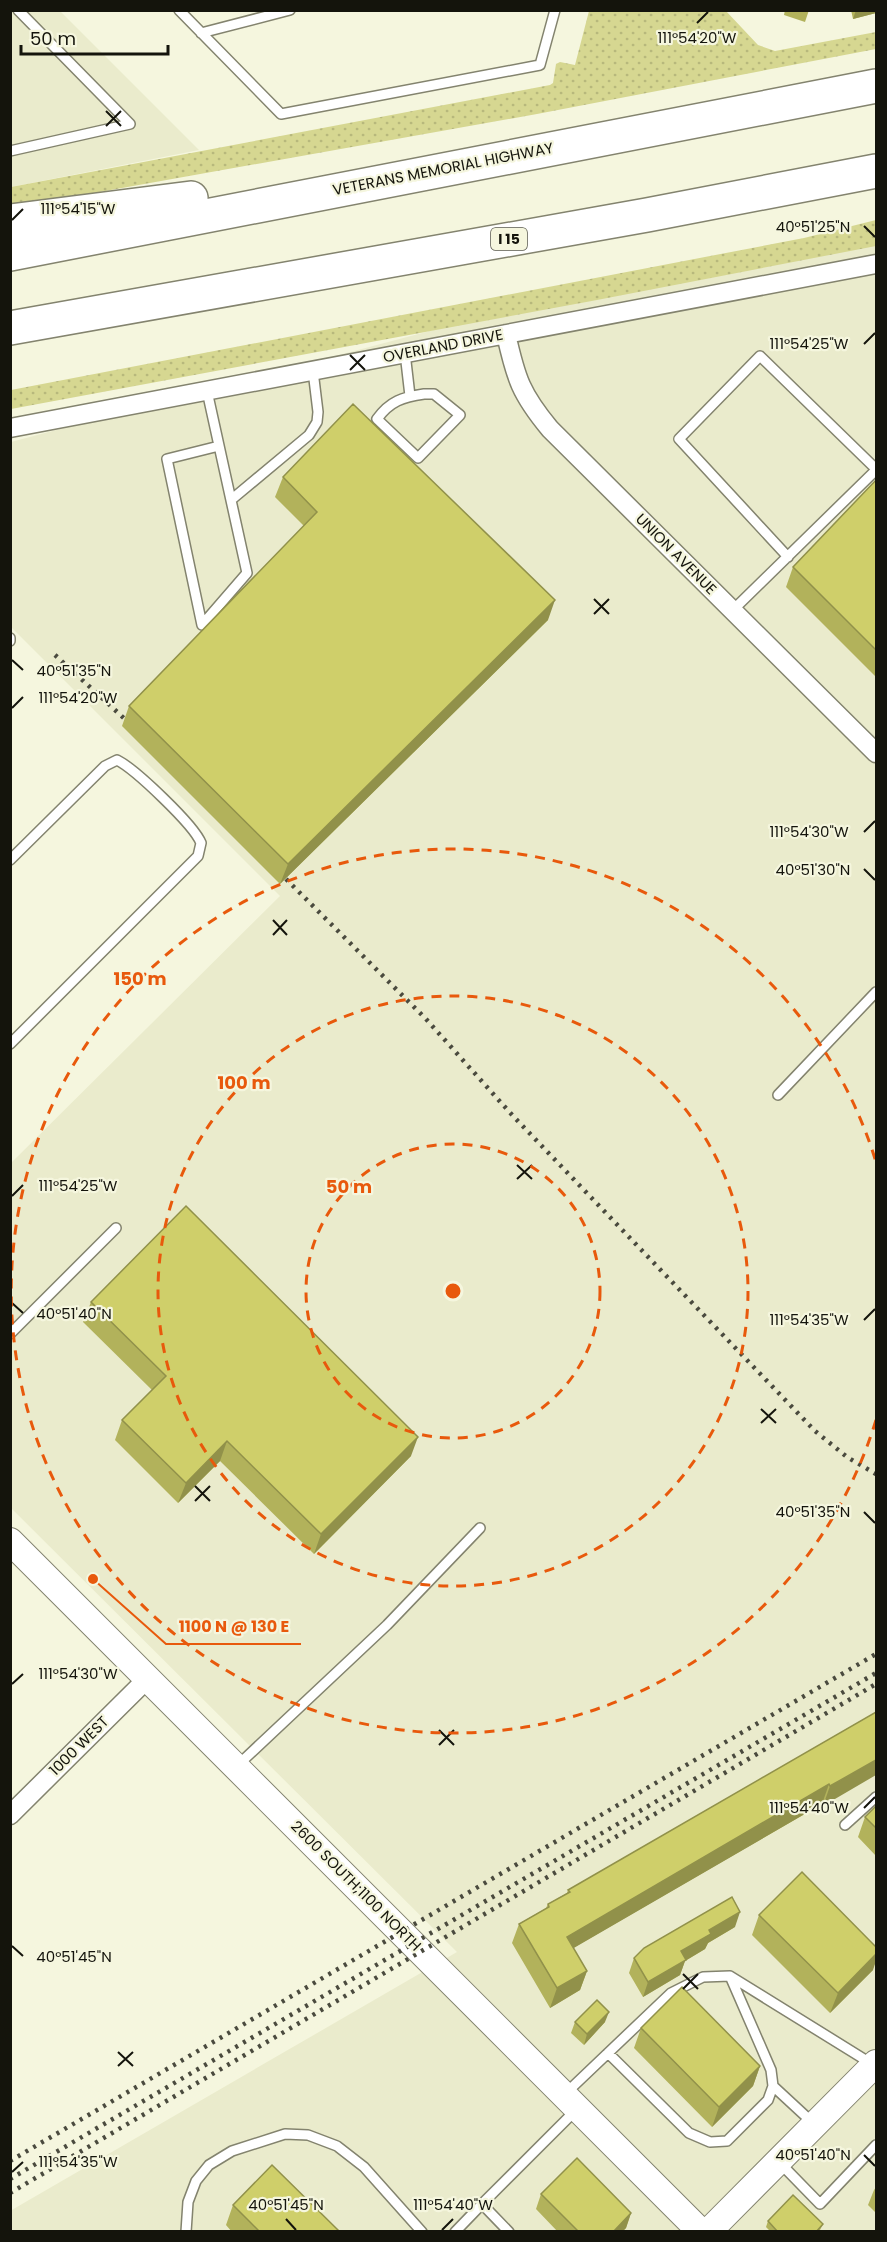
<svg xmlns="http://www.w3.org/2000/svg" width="887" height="2242" font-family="Poppins,sans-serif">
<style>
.built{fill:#eaebcc}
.grass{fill:url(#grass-dots)}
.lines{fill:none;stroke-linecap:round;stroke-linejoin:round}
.lane-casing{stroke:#83836e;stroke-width:12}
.street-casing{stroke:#83836e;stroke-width:21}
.secondary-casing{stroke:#83836e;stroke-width:28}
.highway-casing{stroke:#83836e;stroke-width:36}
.lane{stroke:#fff;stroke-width:9}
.street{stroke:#fff;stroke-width:18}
.secondary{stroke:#fff;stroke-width:26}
.highway{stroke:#fff;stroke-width:33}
.rail{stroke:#4a4a3e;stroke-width:4.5;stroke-dasharray:3 6;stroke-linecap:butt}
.wall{fill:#b2b25b}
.shaded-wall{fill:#91914a}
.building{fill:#cfcf6a;stroke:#91914a;stroke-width:1.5}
.ticks{fill:none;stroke:#14140c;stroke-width:2}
.ring{fill:none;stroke:#e8590c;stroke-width:3;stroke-dasharray:10 8}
.labels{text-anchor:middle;stroke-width:4.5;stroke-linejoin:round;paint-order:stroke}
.shield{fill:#f5f6de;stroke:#58584b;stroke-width:1.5}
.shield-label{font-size:14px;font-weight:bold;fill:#14140c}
.street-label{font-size:15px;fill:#14140c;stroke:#f5f6de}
.ticks-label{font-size:15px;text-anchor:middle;fill:#14140c;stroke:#f5f6de;stroke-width:4.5;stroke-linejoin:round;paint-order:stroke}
.centre{fill:#e8590c;stroke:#f5f6de;stroke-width:3}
.ring-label{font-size:18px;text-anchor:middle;font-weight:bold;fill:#e8590c;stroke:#f5f6de;stroke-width:4.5;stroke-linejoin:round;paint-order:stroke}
.leader{fill:none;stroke:#e8590c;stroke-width:2}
.callout-dot{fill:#e8590c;stroke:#f5f6de;stroke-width:2}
.callout-label{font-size:16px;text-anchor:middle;font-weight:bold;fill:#e8590c;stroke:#f5f6de;stroke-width:4.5;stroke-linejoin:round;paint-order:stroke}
</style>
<defs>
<pattern id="grass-dots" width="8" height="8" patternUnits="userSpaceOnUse" patternTransform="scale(1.5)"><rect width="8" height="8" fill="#d6d791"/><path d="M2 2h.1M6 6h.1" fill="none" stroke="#b7b87c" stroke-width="1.8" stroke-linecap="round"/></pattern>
</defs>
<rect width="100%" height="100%" fill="#f5f6de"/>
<path class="built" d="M 11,11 L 60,11 L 199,150 L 11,187 Z
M 876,232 L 876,2231 L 11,2232 L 10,2211 L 457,1952 L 11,1508 L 11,1163 L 280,896 L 11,627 L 11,442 L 607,284 Z"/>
<path class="grass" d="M 589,11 L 726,11 L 758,45 L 775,51 L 876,32 L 876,49 L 537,114 L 94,193 L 11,204 L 11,187 L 550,85 L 553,83 L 556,64 L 560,62 L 575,65 Z
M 876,220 L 876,246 L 597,300 L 11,409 L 11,390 L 804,238 Z"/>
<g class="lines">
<g class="lane-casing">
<path id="lane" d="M 179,10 L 281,114 L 540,65 L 555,10
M 201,33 L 290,10
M 10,151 L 130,124 L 18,10
M 405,353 L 410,396
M 207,391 L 247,573 L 202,625 L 167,459 L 219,446
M 424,394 L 434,394 L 460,415 L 418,458 L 377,419 C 390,401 403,397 424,394 Z
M 231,500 L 309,435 L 317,422 L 318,412 L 313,371
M 788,557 L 679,439 L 760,356 L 876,469
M 733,610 L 876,470
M 10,638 L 10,641
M 10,860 L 105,766 L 117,760 C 135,769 194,825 201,843 L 198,856 L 10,1044
M 778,1095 L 876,992
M 10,1334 L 116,1228
M 238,1765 L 387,1625 L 480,1528
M 845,1825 L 876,1797
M 608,2053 L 689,2133 L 710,2142 L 727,2141 L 768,2100 L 773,2086 L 771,2070 L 730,1976
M 773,2086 L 813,2123
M 565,2094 L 671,1993 L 703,1977 L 730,1976 L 872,2064
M 780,2163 L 820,2204 L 876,2145
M 186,2232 L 188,2202 L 196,2181 L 209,2165 L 232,2151 L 285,2134 L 308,2135 L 337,2146 L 364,2167 L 422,2232
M 455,2232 L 482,2204
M 509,2232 L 482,2204 L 576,2110"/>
</g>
<g class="street-casing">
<path id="street" d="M 506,334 C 516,379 521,394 550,429 L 876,753
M 10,428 L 876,264
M 10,1815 L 148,1678"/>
</g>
<g class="secondary-casing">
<path id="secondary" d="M 10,1541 L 701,2232
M 708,2232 L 876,2063"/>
</g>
<g class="highway-casing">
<path id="highway" d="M 10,221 L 191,198
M 10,254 L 876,86
M 10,328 L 647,215 L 876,171"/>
</g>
<use href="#lane" class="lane"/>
<use href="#street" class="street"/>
<use href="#secondary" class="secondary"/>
<use href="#highway" class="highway"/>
<path class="rail" d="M 55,655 L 127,721
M 286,879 L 426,1019 L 513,1116 L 815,1431 L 847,1457 L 876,1474
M 10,2161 L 876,1654
M 10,2179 L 876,1673
M 10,2193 L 876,1684"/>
</g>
<path class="wall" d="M 785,10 L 809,10 L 805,22 L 784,15 Z
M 851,10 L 876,10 L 876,13 L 853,19 Z
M 283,477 L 548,620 L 280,884 L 122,726 L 129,706 L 304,526 L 275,497 Z
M 876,480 L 876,677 L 786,587 L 793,567 Z
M 91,1302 L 411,1456 L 314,1554 L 220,1461 L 178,1503 L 115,1440 L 122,1420 L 152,1390 L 83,1322 Z
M 876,1712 L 823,1806 L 822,1804 L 573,1948 L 587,1971 L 580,1990 L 550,2008 L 512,1943 L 519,1924 L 546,1908 L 548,1904 L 567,1893 L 568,1890 Z
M 876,1806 L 876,1856 L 858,1837 L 865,1817 Z
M 759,1915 L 873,1970 L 830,2013 L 752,1935 Z
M 735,1927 L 708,1943 L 705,1949 L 685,1961 L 680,1975 L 643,1997 L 629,1973 L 634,1958 Z
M 575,2022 L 605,2022 L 584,2045 L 571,2033 Z
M 641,2028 L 760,2066 L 753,2086 L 712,2127 L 634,2048 Z
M 876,2187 L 876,2213 L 868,2205 L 874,2190 Z
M 541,2194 L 631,2213 L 626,2228 L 622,2232 L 558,2232 L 536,2209 Z
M 233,2205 L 340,2232 L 232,2232 L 226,2225 Z
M 768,2221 L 823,2224 L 819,2232 L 771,2232 L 766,2227 Z"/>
<path class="shaded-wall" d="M 856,10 L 876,10 L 876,13 L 853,19 Z
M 555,600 L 548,620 L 280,884 L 288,864 Z
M 418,1437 L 411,1456 L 314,1554 L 321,1534 Z
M 227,1441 L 220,1461 L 178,1503 L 186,1483 Z
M 876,1760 L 876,1775 L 823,1806 L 830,1786 Z
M 829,1784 L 822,1804 L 560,1956 L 567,1937 Z
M 740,1912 L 735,1927 L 708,1943 L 705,1949 L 685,1961 L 680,1975 L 643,1997 L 648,1982 L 681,1951 L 709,1930 Z
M 876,1954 L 876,1961 L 873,1970 L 830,2013 L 838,1993 Z
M 587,1971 L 580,1990 L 550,2008 L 557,1988 Z
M 609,2012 L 605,2022 L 584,2045 L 587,2034 Z
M 760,2066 L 753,2086 L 712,2127 L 719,2107 Z
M 631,2213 L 626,2228 L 622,2232 L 613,2232 Z"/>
<path class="building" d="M 353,404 L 555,600 L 288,864 L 129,706 L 317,512 L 283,477 Z
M 876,480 L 876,650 L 793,567 Z
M 186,1206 L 418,1437 L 321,1534 L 227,1441 L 186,1483 L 122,1420 L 166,1376 L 91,1302 Z
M 876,1712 L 876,1760 L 830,1786 L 829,1784 L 567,1937 L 587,1971 L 557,1988 L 519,1924 L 549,1907 L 548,1904 L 570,1892 L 568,1890 Z
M 876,1806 L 876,1828 L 865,1817 Z
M 802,1872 L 876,1947 L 876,1954 L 838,1993 L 759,1915 Z
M 732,1897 L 740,1912 L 709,1930 L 711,1934 L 681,1951 L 686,1960 L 648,1982 L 634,1958 L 644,1948 Z
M 682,1987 L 760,2066 L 719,2107 L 641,2028 Z
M 597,2000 L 609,2012 L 587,2034 L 575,2022 Z
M 577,2158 L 631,2213 L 613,2232 L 579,2232 L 541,2194 Z
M 272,2165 L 340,2232 L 260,2232 L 233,2205 Z
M 793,2195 L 823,2224 L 816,2232 L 778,2232 L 768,2221 Z"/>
<path class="ticks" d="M 697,23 L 708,12M 106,111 L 121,126M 106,126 L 121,111M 12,220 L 23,209M 864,226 L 875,237M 864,344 L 875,333M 350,355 L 365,370M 350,370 L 365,355M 594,599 L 609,614M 594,614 L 609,599M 12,660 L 23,670M 12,708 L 23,697M 864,832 L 875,821M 864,869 L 875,880M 273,920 L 287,935M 273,935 L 287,920M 517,1165 L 532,1179M 517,1179 L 532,1165M 12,1196 L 23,1185M 12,1303 L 23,1313M 864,1320 L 875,1309M 761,1409 L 776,1423M 761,1423 L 776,1409M 195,1486 L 210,1501M 195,1501 L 210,1486M 864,1512 L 875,1523M 12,1684 L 23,1674M 439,1730 L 454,1745M 439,1745 L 454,1730M 864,1808 L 875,1797M 12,1946 L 23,1956M 683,1974 L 698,1989M 683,1989 L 698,1974M 118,2052 L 133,2066M 118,2066 L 133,2052M 864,2155 L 875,2166M 12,2172 L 23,2162M 286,2219 L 296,2230M 442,2230 L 453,2219"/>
<g class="ring">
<circle cx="453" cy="1291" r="147"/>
<circle cx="453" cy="1291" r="295"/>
<path d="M876 1420A442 442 0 1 1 876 1162"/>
</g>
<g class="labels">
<rect class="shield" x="491" y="228" width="36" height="22" rx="4.5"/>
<g class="shield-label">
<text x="509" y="244">I 15</text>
</g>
<g class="street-label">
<text transform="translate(443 169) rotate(-11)" y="5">VETERANS MEMORIAL HIGHWAY</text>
<text transform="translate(443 346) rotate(-11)" y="5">OVERLAND DRIVE</text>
<text transform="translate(676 554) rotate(45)" y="5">UNION AVENUE</text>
<text transform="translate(79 1746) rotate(-45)" y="5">1000 WEST</text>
<text transform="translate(356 1886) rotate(45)" y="5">2600 SOUTH;1100 NORTH</text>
</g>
</g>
<g class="ticks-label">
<text x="697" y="43">111°54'20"W</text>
<text x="78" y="214">111°54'15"W</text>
<text x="813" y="232">40°51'25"N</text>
<text x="809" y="349">111°54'25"W</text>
<text x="74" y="676">40°51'35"N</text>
<text x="78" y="703">111°54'20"W</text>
<text x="809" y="837">111°54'30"W</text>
<text x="813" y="875">40°51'30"N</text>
<text x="78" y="1191">111°54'25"W</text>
<text x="74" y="1319">40°51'40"N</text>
<text x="809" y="1325">111°54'35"W</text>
<text x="813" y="1517">40°51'35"N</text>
<text x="78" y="1679">111°54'30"W</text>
<text x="809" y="1813">111°54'40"W</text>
<text x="74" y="1962">40°51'45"N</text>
<text x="813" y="2160">40°51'40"N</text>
<text x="78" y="2167">111°54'35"W</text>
<text x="286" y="2210">40°51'45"N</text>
<text x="453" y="2210">111°54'40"W</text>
</g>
<circle cx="453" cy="1291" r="9" class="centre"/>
<g class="ring-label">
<text x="140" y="985">150 m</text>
<text x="244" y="1089">100 m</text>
<text x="349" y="1193">50 m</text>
</g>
<path class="leader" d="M93 1579L166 1644H301"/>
<circle class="callout-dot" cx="93" cy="1579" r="6"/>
<g class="callout-label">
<text x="234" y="1632">1100 N @ 130 E</text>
</g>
<rect width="887" height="2242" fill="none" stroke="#14140c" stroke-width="24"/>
<path d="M21 45v9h147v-9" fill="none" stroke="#14140c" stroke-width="3"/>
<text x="30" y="45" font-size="18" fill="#14140c" stroke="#f5f6de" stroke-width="4.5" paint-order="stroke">50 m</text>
</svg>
